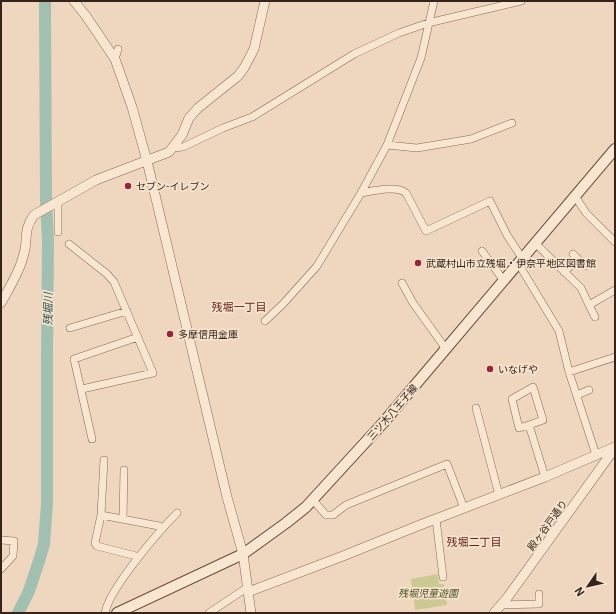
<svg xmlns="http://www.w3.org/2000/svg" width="616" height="614" font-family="Georgia,'Noto Sans JP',serif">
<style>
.green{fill:#ccc992}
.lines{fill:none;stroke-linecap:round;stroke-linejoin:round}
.river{stroke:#a2c0b2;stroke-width:12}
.minor-casing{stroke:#876857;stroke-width:8}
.tertiary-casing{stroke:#876857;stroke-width:10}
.secondary-casing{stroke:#68493a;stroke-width:12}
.minor{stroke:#f9e6d1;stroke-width:7}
.tertiary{stroke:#f9e6d1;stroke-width:9}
.secondary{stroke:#f9e6d1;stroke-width:10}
.poi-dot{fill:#96263b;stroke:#f6e3ce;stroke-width:1.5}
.labels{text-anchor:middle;stroke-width:3.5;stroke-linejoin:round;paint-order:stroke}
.poi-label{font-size:10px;fill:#36241c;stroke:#f6e3ce;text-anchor:start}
.street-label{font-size:10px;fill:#36241c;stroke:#f6e3ce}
.park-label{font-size:10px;font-style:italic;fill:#4f5222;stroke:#f6e3ce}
.neighbourhood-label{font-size:11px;fill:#631d1b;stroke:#f6e3ce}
.water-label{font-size:11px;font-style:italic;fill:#2b564c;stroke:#f6e3ce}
</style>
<rect width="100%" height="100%" fill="#eed7be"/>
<path class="green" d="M 438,574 L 439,584 L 444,584 L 447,605 L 415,610 L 411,579 Z"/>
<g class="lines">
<path class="river" d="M 18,613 L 29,591 L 40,558 L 44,544 L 47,503 L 47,356 L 48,242 L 46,200 L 45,1"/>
<g class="minor-casing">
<path id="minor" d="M 115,59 L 118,49
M 387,145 L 417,148 L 471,139 L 512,123
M 173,148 L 183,147 L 223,128 L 252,117 L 354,54 L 399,33 L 428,23 L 521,1
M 361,193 C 373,191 397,185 406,193 L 426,231 L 490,201 L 507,235 L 522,258
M 575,196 L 586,213 L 615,242
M 58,202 L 58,232
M 535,243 L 581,288 L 589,305 L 615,290
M 69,244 L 107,274 L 114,282 L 153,373 L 82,389
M 482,251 L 504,281
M 573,254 L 585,266
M 518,263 L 559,331 L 569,372 L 596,455
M 564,272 L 578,259
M 402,283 L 413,303 L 446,349
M 589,305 L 595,317
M 265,321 L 283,304 L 317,266 L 361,193 L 387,145 L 421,58 L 434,1
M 70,328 L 127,311
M 569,372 L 615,357
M 577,395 L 589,390
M 476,408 L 499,495
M 529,425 L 543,420 L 533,387 L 512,399 L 519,428 L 529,425 L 545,477
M 92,439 L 74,359 L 138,337
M 313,500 L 326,515 L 333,515 L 346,505 L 447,464 L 464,508
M 101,515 L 104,460
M 123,519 L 124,470
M 436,519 L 443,577
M 1,540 L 14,541 L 13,556 L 1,569
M 138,558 L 136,556 L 97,546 L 95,543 L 101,515 L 159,526 L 162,528
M 500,605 L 539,604 L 539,594
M 105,613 C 109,589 159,531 177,513
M 209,613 L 248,587"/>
</g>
<g class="tertiary-casing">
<path id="tertiary" d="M 74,1 L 86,16 L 115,59 L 132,107 L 147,161 L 227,497 L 243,554 L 251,613
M 1,303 C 9,288 19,273 23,257 C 29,241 22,231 34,215 L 96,180 L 169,152 L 182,135 L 189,118 L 198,108 L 238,76 L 244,68 L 254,49 L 265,1
M 248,592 L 343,556 L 420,525 L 545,477 L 615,447
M 494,613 L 507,598 L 615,448"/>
</g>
<g class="secondary-casing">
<path id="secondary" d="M 117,613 L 243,554 L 286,523 L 306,507 L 383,423 L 615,149"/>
</g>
<use href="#minor" class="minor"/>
<use href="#tertiary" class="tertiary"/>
<use href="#secondary" class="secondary"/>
</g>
<g class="poi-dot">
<circle cx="128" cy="186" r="4"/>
<circle cx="418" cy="263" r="4"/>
<circle cx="170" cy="334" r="4"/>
<circle cx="490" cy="369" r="4"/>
</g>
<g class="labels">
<g class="poi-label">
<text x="136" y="190">セブン-イレブン</text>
<text x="426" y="267">武蔵村山市立残堀・伊奈平地区図書館</text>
<text x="178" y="338">多摩信用金庫</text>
<text x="498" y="373">いなげや</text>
</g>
<g class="street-label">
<text transform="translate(392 412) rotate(-49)" y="4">三ツ木八王子線</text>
<text transform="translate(547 525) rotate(-54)" y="4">殿ヶ谷戸通り</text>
</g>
<g class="park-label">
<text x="428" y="597">残堀児童遊園</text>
</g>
<g class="neighbourhood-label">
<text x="239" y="311">残堀一丁目</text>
<text x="474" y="546">残堀二丁目</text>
</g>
<g class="water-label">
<text transform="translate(48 309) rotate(-90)" y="4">残堀川</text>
</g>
</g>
<rect width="616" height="614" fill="none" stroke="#36241c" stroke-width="4"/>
<g transform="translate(588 586) rotate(236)" stroke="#f6e3ce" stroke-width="3" paint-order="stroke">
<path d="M0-3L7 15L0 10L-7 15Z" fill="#36241c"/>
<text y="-6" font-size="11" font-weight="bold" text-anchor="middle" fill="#36241c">N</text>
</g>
</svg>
